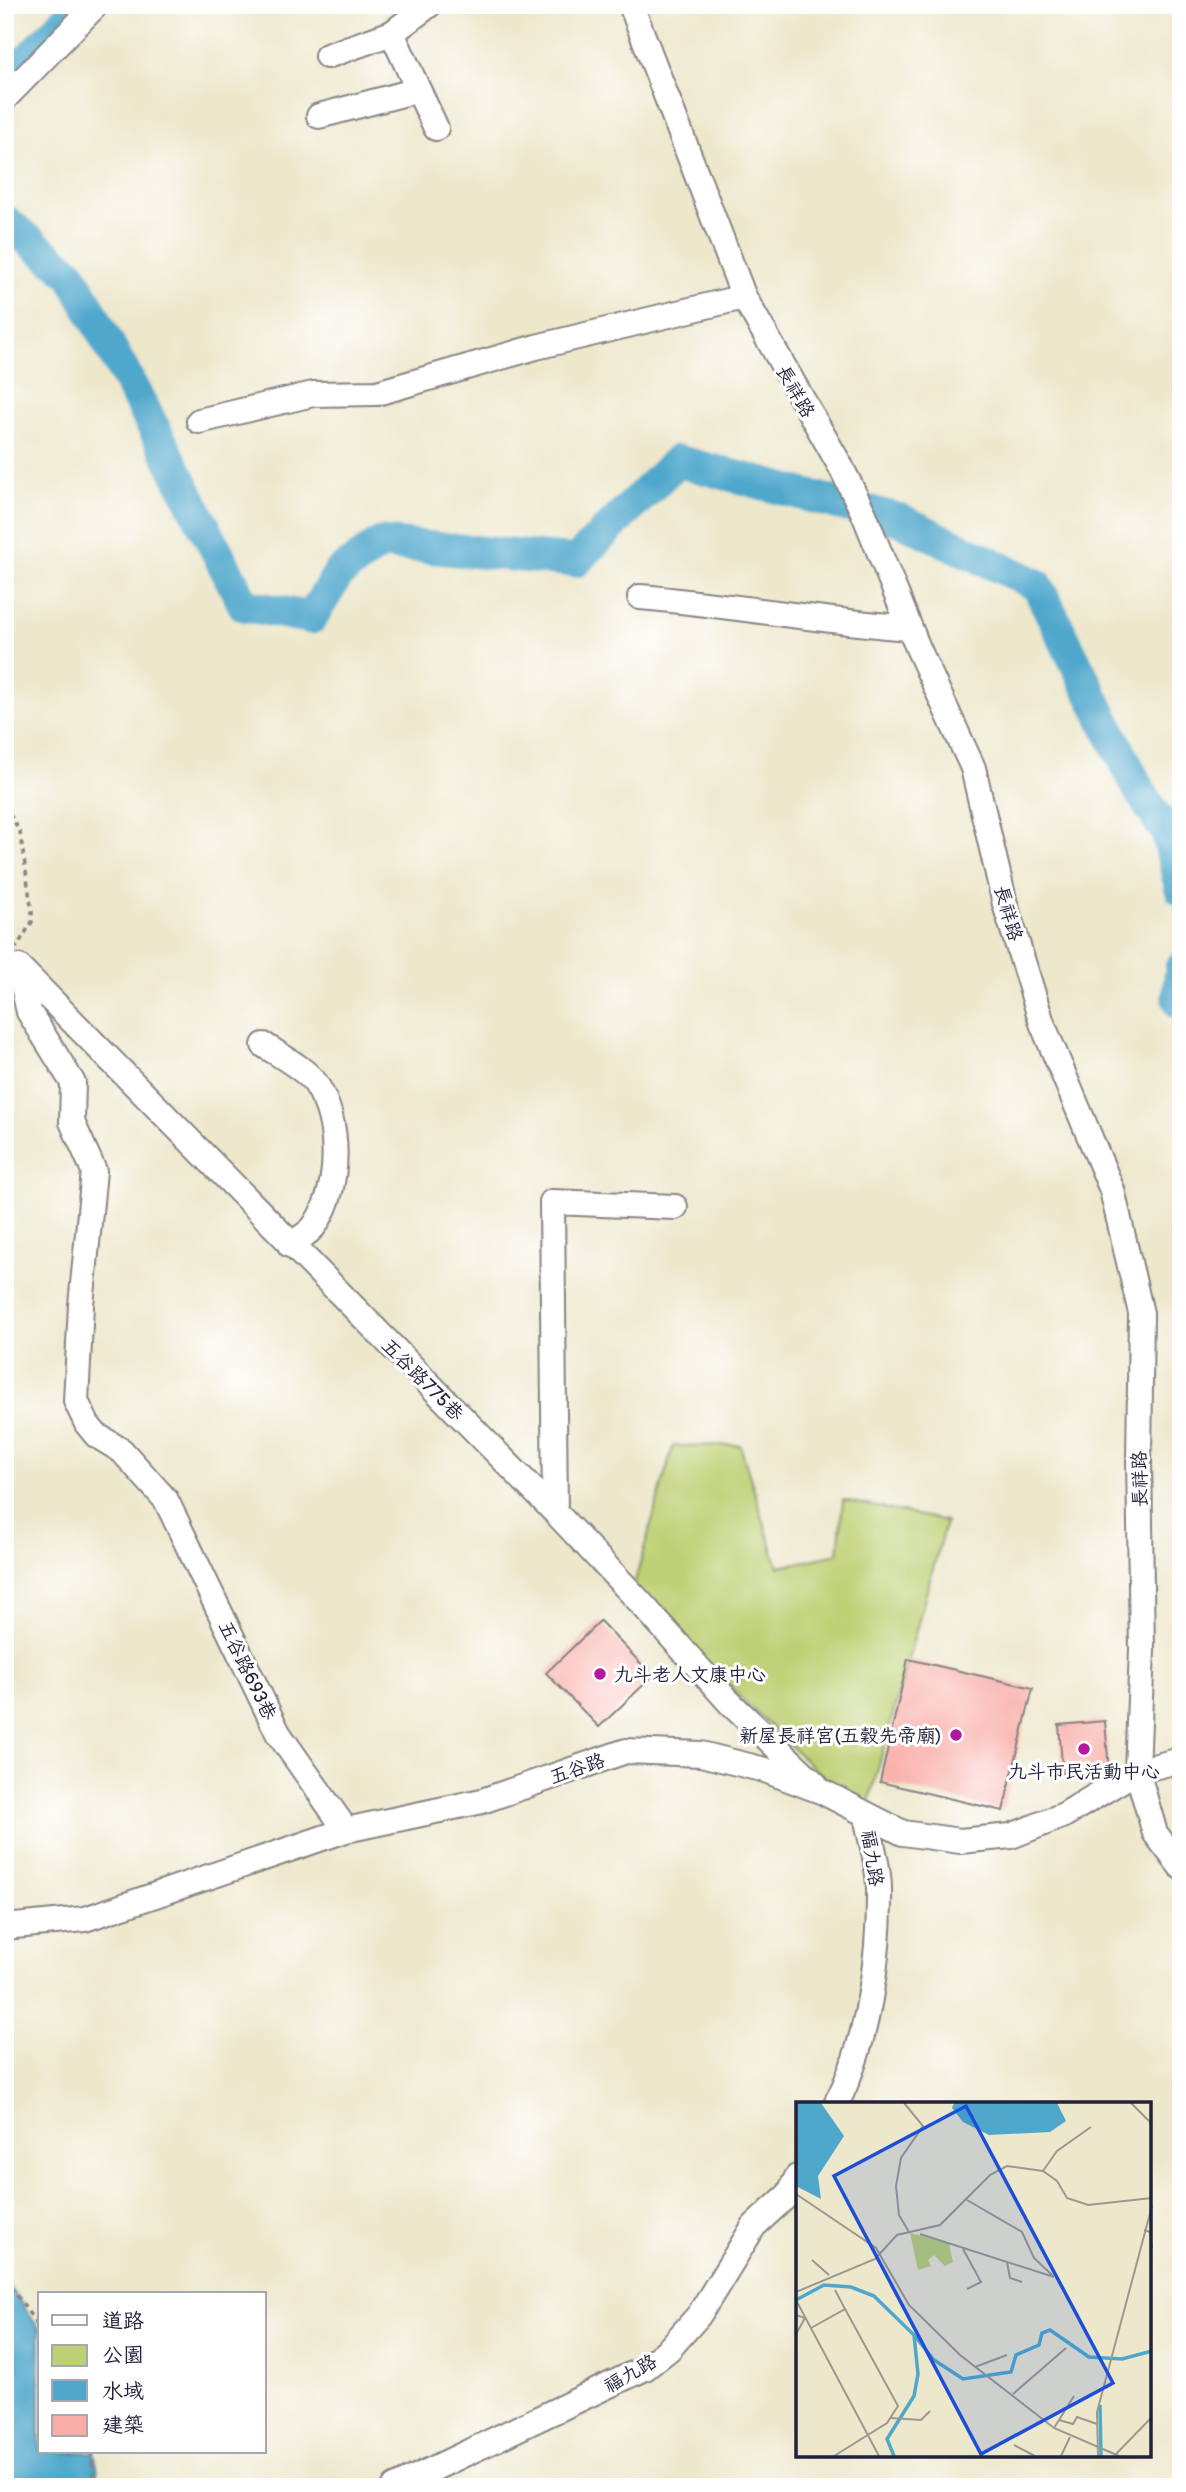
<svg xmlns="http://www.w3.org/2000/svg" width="1186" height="2492" font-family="Pangolin,'LXGW WenKai TC',sans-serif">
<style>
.green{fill:#bdd073;stroke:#707957;stroke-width:2}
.water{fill:#4fa7cc;stroke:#386484;stroke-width:2}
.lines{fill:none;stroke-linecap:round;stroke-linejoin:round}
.canal{stroke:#4fa7cc;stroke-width:19}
.river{stroke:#4fa7cc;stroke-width:33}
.building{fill:#f9ada7}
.minor-casing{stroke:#888483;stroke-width:28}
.path{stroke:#888483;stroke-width:3.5;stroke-dasharray:5 5;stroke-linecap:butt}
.minor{stroke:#fff;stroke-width:24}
.poi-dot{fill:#b5179e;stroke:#fff;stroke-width:2.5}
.labels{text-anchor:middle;stroke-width:6;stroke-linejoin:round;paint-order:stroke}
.street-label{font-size:19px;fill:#22223b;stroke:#fff}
.poi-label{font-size:19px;fill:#22223b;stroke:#fff;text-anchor:start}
.inset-river{fill:none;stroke:#4fa7cc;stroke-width:3.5}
.inset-road{fill:none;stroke:#9c9891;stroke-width:2}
.view{fill:#1d4ed8;fill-opacity:0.15;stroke:#1d4ed8;stroke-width:3.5}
.inset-edge{fill:none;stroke:#22223b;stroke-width:3.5}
</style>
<rect width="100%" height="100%" fill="#fff"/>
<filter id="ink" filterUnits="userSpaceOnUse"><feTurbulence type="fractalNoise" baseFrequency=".0143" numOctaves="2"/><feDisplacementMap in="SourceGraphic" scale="14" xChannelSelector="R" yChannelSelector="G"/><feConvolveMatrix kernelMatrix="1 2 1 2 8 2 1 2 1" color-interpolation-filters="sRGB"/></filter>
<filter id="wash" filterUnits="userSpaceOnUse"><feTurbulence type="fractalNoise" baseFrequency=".00686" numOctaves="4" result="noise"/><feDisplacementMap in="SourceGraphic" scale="28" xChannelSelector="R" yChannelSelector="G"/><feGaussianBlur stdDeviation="1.57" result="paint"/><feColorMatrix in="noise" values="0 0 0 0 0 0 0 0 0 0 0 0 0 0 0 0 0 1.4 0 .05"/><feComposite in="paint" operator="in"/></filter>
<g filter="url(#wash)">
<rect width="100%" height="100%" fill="#ede7cb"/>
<path class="green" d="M 740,1445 L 778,1567 L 838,1554 L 843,1500 L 946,1521 L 867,1809 L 813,1768 L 632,1592 L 673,1446 Z"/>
<path class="water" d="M 5,2280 L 40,2330 L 40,2452 L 94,2452 L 101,2487 L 5,2487 Z"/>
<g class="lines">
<path class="canal" d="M 5,73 L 71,5"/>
<path class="river" d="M 5,221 L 71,274 L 163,445 L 244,605 L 311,618 L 339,573 L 381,543 L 576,561 L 677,461 L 901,520 L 1037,585 L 1139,790 L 1167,833 L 1181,889
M 1181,968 L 1178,998 L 1181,1004"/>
</g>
<g id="blocks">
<path class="building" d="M 600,1621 L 653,1676 L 599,1727 L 546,1673 Z
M 908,1659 L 1033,1688 L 1003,1811 L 880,1782 Z
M 1105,1721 L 1109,1771 L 1103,1774 L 1063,1777 L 1059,1725 Z"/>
</g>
</g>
<g filter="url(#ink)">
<use href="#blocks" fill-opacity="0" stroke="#888483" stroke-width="2"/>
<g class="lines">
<g class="minor-casing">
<path id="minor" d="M 631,5 L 744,297 L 841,467 L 864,514 L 918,648 L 973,768 L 1005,904 L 1042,1023 L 1112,1190 L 1141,1313 L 1139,1459 L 1142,1650 L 1137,1771 L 1155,1833 L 1181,1867
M 392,33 L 436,128
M 327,56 L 392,33 L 429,5
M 5,98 L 96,5
M 319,116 L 418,90
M 199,421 L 313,394 L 377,393 L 536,347 L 744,297
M 640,597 C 731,605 820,621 910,628
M 19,967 L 555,1512 L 641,1603 L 730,1703 L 815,1784
M 19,968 L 29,1012 L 73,1083 L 72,1122 L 94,1171 L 81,1305 L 76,1401 L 87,1424 L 96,1435 L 122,1451 L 166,1500 L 278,1733 L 346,1830
M 264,1045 C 279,1055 306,1069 316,1084 C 341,1123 341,1186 315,1225 C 310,1233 298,1239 290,1245
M 555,1512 L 552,1202 L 675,1207
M 5,1927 L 85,1919 L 346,1830 L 482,1801 L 626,1751 L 701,1754 L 765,1770 L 823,1792 L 903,1833 L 960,1841 L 1011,1836 L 1064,1815 L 1137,1771 L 1181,1760
M 836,2104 C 868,2044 880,1956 879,1889 C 879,1865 870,1839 866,1815
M 395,2487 L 645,2368 L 669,2349 L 699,2315 L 754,2226 L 789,2194 L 797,2177"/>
</g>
<path class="path" d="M 5,805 L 20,832 L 32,912 L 32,922 L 16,948
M 5,2279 L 40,2329
M 91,2452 L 94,2487"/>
<use href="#minor" class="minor"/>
</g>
</g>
<g class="poi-dot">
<circle cx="600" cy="1674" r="7"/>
<circle cx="956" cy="1735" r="7"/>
<circle cx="1084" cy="1749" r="7"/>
</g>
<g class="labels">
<g class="street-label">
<text transform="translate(796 391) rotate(60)" y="7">長祥路</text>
<text transform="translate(1009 913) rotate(74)" y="7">長祥路</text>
<text transform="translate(423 1379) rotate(45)" y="7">五谷路775巷</text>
<text transform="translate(1139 1479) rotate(-91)" y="7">長祥路</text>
<text transform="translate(248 1670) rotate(64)" y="7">五谷路693巷</text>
<text transform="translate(577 1768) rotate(-19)" y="7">五谷路</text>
<text transform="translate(873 1858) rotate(81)" y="7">福九路</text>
<text transform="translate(630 2373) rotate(-30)" y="7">福九路</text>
</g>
<g class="poi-label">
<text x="614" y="1681">九斗老人文康中心</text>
<text x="942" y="1742" text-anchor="end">新屋長祥宮(五穀先帝廟)</text>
<text x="1084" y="1778" text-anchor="middle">九斗市民活動中心</text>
</g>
</g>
<g transform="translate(796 2102)">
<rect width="355" height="355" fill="#ede7cb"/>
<path d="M 114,131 L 153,141 L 157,160 L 149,164 L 138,153 L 132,158 L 135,164 L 122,168 Z" fill="#bdd073"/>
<path d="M 0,1 L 25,1 L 48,34 L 22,74 L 25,97 L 0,84 ZM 158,1 L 261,1 L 270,19 L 254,30 L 193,33 L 167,20 L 156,6 Z" fill="#4fa7cc"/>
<path class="inset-river" d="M 0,198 L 28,183 L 55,185 L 78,194 L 118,233 L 122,272 L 118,294 L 91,337 L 98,354M 118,233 L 138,258 L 167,277 L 215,270 L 220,253 L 243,243 L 246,231 L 254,228 L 293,255 L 326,257 L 356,249M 304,303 L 305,354"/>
<path class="inset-road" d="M 108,1 L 127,24 L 105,56 L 100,84 L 103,113 L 113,130M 335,1 L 356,22M 247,69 L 261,49 L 295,25M 0,92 L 80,146 L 113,203 L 164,253 L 258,326 L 323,354M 171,98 L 226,130 L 238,156 L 257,174M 348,128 L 354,130 L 356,146M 124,132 L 258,175M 167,147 L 185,180 L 171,187M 16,158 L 33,173M 211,160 L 214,176 L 226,180M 0,190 L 79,157 L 101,133 L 144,123 L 194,73 L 211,64 L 247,69 L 261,79 L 271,96 L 292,103 L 356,96M 0,198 L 83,354M 0,213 L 9,216 L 0,232M 15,226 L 49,207 L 39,188M 179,265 L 211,253M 217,292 L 270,246M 95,316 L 125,318 L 134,309M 263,318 L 277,322 L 281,315 L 301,322M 258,326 L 278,294M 218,343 L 239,354M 319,353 L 356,315M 38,354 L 91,321 L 102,304 L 49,207M 265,354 L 274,335M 302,354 L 301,310 L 356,104"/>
<path class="view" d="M 170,4 L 317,281 L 185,352 L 38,74 Z"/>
<rect width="355" height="355" class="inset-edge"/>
</g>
<rect width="1186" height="2492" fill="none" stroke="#fff" stroke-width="28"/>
<rect x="38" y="2292" width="228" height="161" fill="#ffffff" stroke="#a7a7b1" stroke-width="2"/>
<rect x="52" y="2315" width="35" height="10" fill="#ffffff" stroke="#a7a7b1" stroke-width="2"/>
<text x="102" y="2328" font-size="21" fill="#22223b">道路</text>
<rect x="52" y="2345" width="35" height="21" fill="#bdd073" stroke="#a7a7b1" stroke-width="2"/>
<text x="102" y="2362" font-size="21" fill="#22223b">公園</text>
<rect x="52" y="2380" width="35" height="21" fill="#4fa7cc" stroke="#a7a7b1" stroke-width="2"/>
<text x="102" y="2398" font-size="21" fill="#22223b">水域</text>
<rect x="52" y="2415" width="35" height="21" fill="#f9ada7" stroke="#a7a7b1" stroke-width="2"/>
<text x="102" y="2432" font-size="21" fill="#22223b">建築</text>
</svg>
